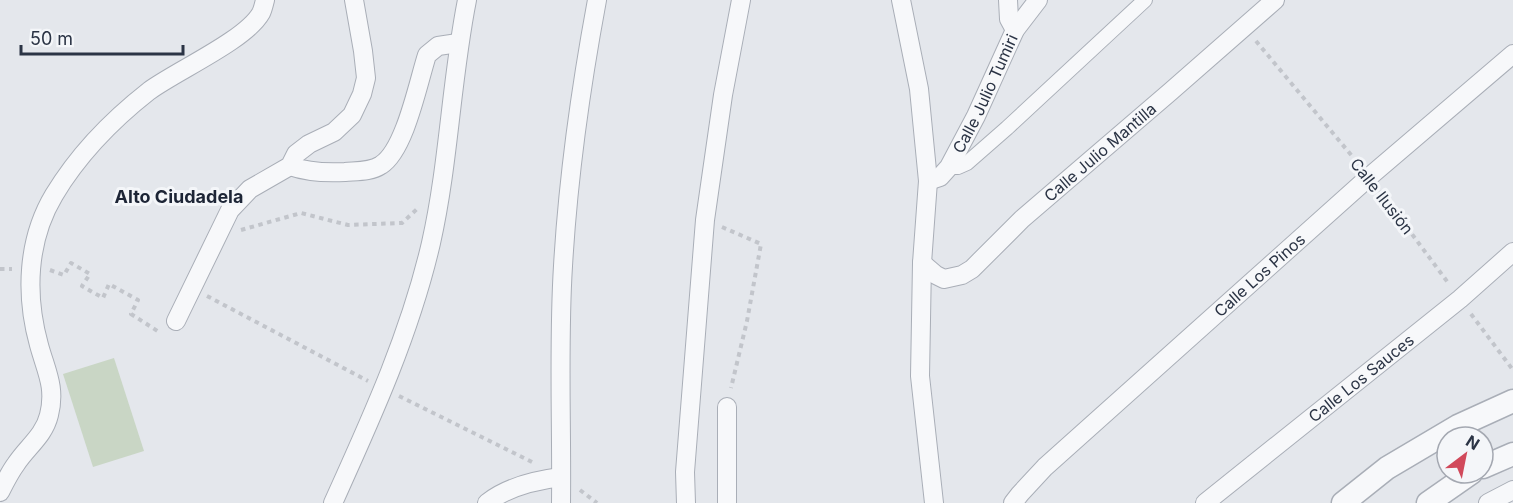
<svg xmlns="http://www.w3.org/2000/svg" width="1513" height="503" font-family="Inter,sans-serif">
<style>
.park{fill:#c9d6c5}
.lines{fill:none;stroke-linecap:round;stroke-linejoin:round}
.pedestrian-casing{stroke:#a9aeb7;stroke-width:16}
.minor-casing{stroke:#a9aeb7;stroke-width:20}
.tertiary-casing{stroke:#a9aeb7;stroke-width:25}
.path{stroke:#c2c5cb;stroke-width:4;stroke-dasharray:4.5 4.5;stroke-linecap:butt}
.pedestrian{stroke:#f7f8fa;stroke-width:14}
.minor{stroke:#f7f8fa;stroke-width:18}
.tertiary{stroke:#f7f8fa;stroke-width:22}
.labels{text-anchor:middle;stroke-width:6;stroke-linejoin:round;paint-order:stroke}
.street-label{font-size:16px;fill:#2b3445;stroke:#f4f6f9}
.neighbourhood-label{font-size:18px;font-weight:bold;fill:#1d2536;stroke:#f4f6f9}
</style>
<rect width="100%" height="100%" fill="#e4e7ec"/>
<path class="park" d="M 114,358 L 144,451 L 93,467 L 63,374 Z"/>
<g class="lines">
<g class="pedestrian-casing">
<path id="pedestrian" d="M 949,167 L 958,167 L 967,163 L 1007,128 L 1145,0"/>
</g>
<g class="minor-casing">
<g id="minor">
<path d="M 901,0 L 919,89 L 928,181 L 922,263 L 920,376 L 934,503"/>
<path d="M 1008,0 L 1009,19 L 1015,30"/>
<path d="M 290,166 C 307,172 326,173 345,172 C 356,171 371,172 381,165 C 405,150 418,83 427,55 L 438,46 L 458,43"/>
<path id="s1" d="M 928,181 L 940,177 L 949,167 L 976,116 L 1015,30 L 1038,0"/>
<path id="s2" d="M 922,263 L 936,275 L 944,279 L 962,275 L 972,269 L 1022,219 L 1170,92 L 1275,0"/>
<path d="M 176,321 L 230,210 L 250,189 L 290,166 L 296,154 L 309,144 L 334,132 L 352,115 L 362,94 L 366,78 L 363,51 L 354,0"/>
<path d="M 727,407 L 727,503"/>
<path d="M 0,492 C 5,482 10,472 16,464 C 27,447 44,436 49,415 C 56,387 46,371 39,345 C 25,295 27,240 54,195 C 78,155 112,120 149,91 C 176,71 246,40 261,13 C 263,9 264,4 265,0"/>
<path d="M 333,503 C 371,419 410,334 431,243 C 449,163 451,80 467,0"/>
<path d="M 487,503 C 507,487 537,480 561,477"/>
<path d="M 561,503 C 562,424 558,345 563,266 C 568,179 581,86 597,0"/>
<path d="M 686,503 L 685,472 L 705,220 L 723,95 L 741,0"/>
<path id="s3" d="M 1013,503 L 1020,494 L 1045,467 L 1369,177 L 1513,54"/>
<path id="s4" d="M 1205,503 L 1460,299 L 1513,252"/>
<path d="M 1488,503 L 1513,490"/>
</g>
</g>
<g class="tertiary-casing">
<path id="tertiary" d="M 1483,467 L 1513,454
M 1343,503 L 1387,468 L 1458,426 L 1513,401
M 1428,503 L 1471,473"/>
</g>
<path class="path" d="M 1256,41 L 1357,162
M 1380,191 L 1449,284
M 722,227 L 761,244 L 747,321 L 731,388
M 241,230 L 301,213 L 348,225 L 402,223 L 417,209
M 0,269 L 12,269
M 50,270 L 64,275 L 71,263 L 90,274 L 82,286 L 103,298 L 109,284 L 138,300 L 131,314 L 159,332
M 207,296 L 368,381
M 1471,314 L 1513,370
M 399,396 L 532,462
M 580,490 L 597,503"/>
<use href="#pedestrian" class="pedestrian"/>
<use href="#minor" class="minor"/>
<use href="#tertiary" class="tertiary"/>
</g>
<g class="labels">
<g class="street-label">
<text dy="6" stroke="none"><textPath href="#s1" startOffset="108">Calle Julio Tumiri</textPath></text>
<text dy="6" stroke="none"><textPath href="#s2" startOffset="231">Calle Julio Mantilla</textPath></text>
<text transform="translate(1382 196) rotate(52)" y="6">Calle Ilusión</text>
<text dy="6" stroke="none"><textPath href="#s3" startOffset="336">Calle Los Pinos</textPath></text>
<text dy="6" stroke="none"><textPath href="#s4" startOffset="200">Calle Los Sauces</textPath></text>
</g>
<g class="neighbourhood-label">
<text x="179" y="203">Alto Ciudadela</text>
</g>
</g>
<g transform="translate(1465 455) rotate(32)"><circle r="28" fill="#f4f6f9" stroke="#a4a8b1" stroke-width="1.5"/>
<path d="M0-4.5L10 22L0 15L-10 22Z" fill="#d1495b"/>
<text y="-9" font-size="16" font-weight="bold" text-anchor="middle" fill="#2b3445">N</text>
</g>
<path d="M21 45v9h162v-9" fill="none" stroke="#2b3445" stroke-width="3"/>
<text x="30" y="45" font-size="18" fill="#2b3445" stroke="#f4f6f9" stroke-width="4.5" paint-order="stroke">50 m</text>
</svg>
